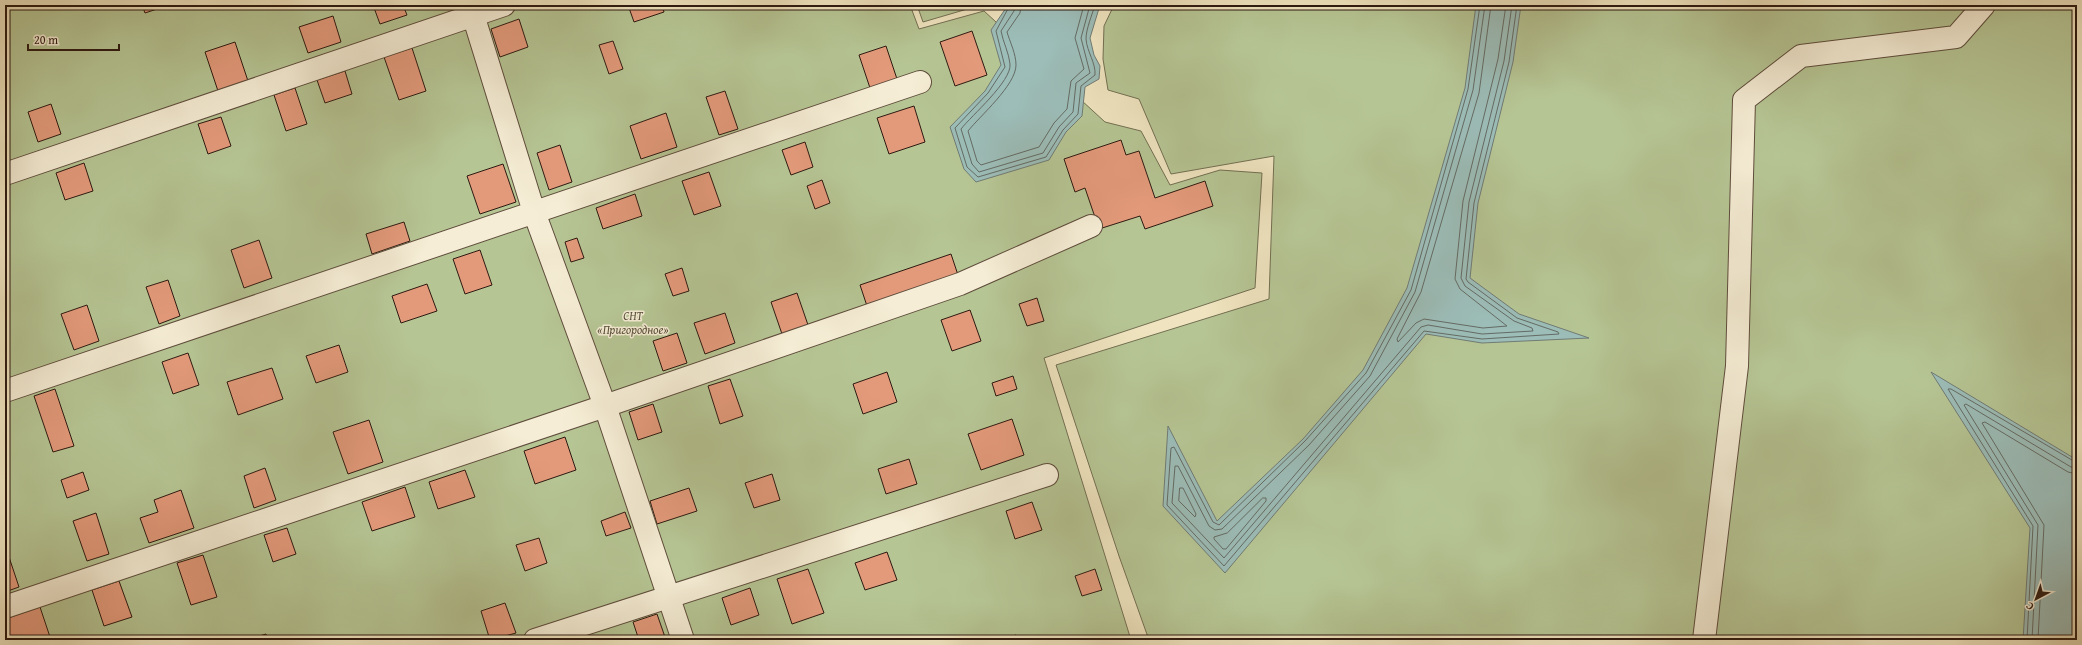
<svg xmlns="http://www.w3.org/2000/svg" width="2082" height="645" font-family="'Gentium Book Plus',serif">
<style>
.green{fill:#b6c594;stroke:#726f52}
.water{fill:#9cbdb8;stroke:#707b75}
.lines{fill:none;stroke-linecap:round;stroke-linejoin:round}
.shore{stroke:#646b64;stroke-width:1}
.building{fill:#e39a7b;stroke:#2d1910}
.minor-casing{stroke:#5e4c3c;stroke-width:24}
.minor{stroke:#f5edd5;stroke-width:22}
.labels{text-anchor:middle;stroke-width:3;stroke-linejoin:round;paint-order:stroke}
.park-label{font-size:12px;font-style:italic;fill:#564d38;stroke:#f5edd5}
</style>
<rect width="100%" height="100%" fill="#efe4bf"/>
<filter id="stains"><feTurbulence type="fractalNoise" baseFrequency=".005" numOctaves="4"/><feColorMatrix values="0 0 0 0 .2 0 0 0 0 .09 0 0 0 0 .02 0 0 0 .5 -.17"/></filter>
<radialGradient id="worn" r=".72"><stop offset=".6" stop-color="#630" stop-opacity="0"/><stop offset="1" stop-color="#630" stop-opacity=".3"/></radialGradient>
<path class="green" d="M 5,5 L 910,5 L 919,29 L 984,11 L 1105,122 L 1141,131 L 1170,185 L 1220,170 L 1262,173 L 1255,288 L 1044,358 L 1131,640 L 5,640 Z
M 917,5 L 981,5 L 923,22 Z
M 1114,5 L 2077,5 L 2077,640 L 1149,640 L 1119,556 L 1056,365 L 1269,299 L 1274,156 L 1171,174 L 1139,99 L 1108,90 L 1103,59 L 1104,26 Z"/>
<path class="water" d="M 1008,5 L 1100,5 L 1090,38 L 1094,55 L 1100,66 L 1099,79 L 1085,87 L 1082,116 L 1066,132 L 1049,160 L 976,182 L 964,169 L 950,127 L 985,91 L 1001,65 L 991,30 Z
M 1476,5 L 1521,5 L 1513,62 L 1478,203 L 1470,278 L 1519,314 L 1589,338 L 1482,343 L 1426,334 L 1225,573 L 1163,506 L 1168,426 L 1217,521 L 1303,439 L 1363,370 L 1407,288 L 1465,88 Z
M 1931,372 L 2077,460 L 2077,640 L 2023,640 L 2030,528 Z"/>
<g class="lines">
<path class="shore" d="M 1010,5 L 996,31 L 1005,67 L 988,93 L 955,128 L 967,167 L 978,177 L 1046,157 L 1063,130 L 1078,114 L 1081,86 L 1095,75 C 1096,63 1087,52 1086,39 C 1086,29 1092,15 1095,5
M 1015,5 L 1014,11 L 1001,31 C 1003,42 1009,53 1010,64 C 1012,81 971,116 961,129 L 972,164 L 979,172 L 1043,153 L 1059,127 L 1073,112 L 1076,83 L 1090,73 L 1081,38 L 1090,5
M 1021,5 L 1020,13 L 1007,32 C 1010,42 1016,54 1016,65 C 1016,85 980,116 968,131 L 977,161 L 981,165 L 1039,147 L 1054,123 L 1067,109 L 1071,81 L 1084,69 L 1075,38 L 1084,5
M 1480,5 L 1468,89 L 1411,290 L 1366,373 L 1305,441 L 1219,525 L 1213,522 L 1174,447 L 1171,448 L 1167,505 L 1224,566 L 1424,331 L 1482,339 L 1559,334 L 1558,332 L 1517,318 L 1468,282 L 1466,279 L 1474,203 L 1509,62 L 1517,5
M 1485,5 L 1473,90 L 1415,292 L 1370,376 L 1309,445 L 1222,529 L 1215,530 L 1209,526 L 1178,466 L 1175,466 L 1172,503 L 1224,558 L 1421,327 L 1428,325 L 1482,334 L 1533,331 L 1532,328 L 1514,321 L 1465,286 L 1461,278 L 1469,202 L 1504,61 L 1512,5
M 1491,5 L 1479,93 L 1421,292 L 1397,339 L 1398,342 L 1416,323 L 1424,319 L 1483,328 L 1507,326 L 1460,289 L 1455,279 L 1463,201 L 1498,59 L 1506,5
M 1180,488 L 1183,488 L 1196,514 L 1195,517 L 1179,501 Z
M 1263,498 L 1266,498 L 1266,501 L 1226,549 L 1223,549 L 1214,539 L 1214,537 L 1227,533 Z
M 2027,640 L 2033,526 L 1948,389 L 1951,389 L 2077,463
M 2032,640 L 2038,525 L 1964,405 L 1966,404 L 2071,467 L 2077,468
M 2038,640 L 2044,525 L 1982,423 L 1985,422 L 2068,472 L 2077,474"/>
</g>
<path class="building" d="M 142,5 L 169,5 L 145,13 Z
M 373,5 L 403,5 L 407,15 L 380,24 Z
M 628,5 L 662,5 L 664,12 L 634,22 Z
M 333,16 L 341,42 L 308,53 L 299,27 Z
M 519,19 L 528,47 L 500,57 L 491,29 Z
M 972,31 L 987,75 L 955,86 L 940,42 Z
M 613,41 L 623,69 L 609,74 L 599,45 Z
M 235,42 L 248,81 L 218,91 L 205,52 Z
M 886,46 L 897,79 L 870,88 L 859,55 Z
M 412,48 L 426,91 L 399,100 L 384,57 Z
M 345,71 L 352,94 L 325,103 L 317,80 Z
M 295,88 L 307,124 L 286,131 L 274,95 Z
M 725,91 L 738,129 L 719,135 L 706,97 Z
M 51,104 L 61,134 L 38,142 L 28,112 Z
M 914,106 L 925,142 L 889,154 L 877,118 Z
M 666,113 L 677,147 L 641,159 L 630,126 Z
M 221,117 L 231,146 L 208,154 L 198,124 Z
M 1121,140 L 1126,155 L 1139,151 L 1155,198 L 1205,181 L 1213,206 L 1145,229 L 1140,216 L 1099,229 L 1085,188 L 1075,192 L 1064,159 Z
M 805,142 L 813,167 L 791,175 L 782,150 Z
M 560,145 L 572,182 L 549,190 L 537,153 Z
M 84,163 L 93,191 L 65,200 L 56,173 Z
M 503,164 L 516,202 L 480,214 L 467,176 Z
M 709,172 L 721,206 L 694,215 L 682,181 Z
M 822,180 L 830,203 L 815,209 L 807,186 Z
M 635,194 L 642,216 L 603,229 L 596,208 Z
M 404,222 L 410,241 L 372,254 L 366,234 Z
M 577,238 L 584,258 L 571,262 L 565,242 Z
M 259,240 L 272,278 L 244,288 L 231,250 Z
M 480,250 L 492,285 L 465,294 L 453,259 Z
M 951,254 L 959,278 L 868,309 L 860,285 Z
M 682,268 L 689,291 L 673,296 L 665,274 Z
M 168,280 L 180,316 L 159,324 L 146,287 Z
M 427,284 L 437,311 L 401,323 L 392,296 Z
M 797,293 L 808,325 L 782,334 L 771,302 Z
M 1037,298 L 1044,321 L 1027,326 L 1019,304 Z
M 87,305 L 99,341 L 74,350 L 61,314 Z
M 970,310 L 981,341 L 952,351 L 941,320 Z
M 725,313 L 735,343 L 705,354 L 694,323 Z
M 677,333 L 687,363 L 663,371 L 653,341 Z
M 339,345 L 348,372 L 316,383 L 306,356 Z
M 188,353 L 199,385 L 173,394 L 162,362 Z
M 272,368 L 283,399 L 238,415 L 227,382 Z
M 887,372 L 897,402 L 863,414 L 853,384 Z
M 1013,376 L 1017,389 L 996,396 L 992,383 Z
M 730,379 L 743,416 L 720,424 L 708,386 Z
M 55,389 L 74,446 L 53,452 L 34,396 Z
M 653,404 L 662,432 L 638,440 L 629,412 Z
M 1012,419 L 1024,455 L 981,470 L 968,434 Z
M 369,420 L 383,462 L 348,474 L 333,432 Z
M 565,437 L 576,470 L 535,484 L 524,451 Z
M 909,459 L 917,484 L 886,494 L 878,469 Z
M 265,468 L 276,500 L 254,508 L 244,476 Z
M 465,470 L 475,497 L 438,509 L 429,482 Z
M 83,472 L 89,490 L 67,498 L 61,480 Z
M 772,474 L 780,500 L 754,508 L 745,483 Z
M 405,487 L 415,517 L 372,531 L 362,502 Z
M 689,488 L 697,511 L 657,524 L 650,501 Z
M 181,490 L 194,528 L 149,543 L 140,518 L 158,512 L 154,500 Z
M 1032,502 L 1042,530 L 1015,539 L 1006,511 Z
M 625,512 L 631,528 L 606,536 L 601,521 Z
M 96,513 L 109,554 L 87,561 L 73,521 Z
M 287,528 L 296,554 L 273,562 L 264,535 Z
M 539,538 L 547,563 L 525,571 L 516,545 Z
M 5,551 L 7,551 L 19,587 L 5,592 Z
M 887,552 L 897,580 L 865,590 L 855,563 Z
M 203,555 L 217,597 L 191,605 L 177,563 Z
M 808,569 L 824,613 L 792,624 L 777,579 Z
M 1095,569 L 1102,590 L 1082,596 L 1075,576 Z
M 119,581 L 132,617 L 104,626 L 92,590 Z
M 750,588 L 759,615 L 731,625 L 722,598 Z
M 505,603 L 516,633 L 490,640 L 481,611 Z
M 40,607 L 51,640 L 10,640 L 5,626 L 5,619 Z
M 657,614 L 666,640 L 639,640 L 633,622 Z
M 266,634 L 268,640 L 246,640 Z
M 1016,635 L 1018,640 L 1000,640 Z"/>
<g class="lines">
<g class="minor-casing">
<path id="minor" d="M 470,5 L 534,212 L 605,406 L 683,640
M 5,174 L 504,5
M 5,391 L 920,82
M 5,607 L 605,406 L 960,284 L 1091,226
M 535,640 L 1047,475
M 1704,640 L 1737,366 L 1744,100 L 1801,56 L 1956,37 L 1984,5"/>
</g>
<use href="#minor" class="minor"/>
</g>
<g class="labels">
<g class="park-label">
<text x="633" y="320">СНТ<tspan x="633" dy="14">«Пригородное»</tspan></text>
</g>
</g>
<rect width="2082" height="645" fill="none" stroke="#efe4bf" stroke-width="20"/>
<rect x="6" y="6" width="2070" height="633" fill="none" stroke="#2d1910" stroke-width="2"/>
<rect x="10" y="10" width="2062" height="625" fill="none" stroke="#2d1910"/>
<g transform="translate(2036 599) rotate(221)" stroke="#f5edd5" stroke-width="3" paint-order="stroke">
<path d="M0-3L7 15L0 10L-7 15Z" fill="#2d1910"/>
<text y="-6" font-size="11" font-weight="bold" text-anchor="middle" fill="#2d1910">С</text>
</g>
<path d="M28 44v6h91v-6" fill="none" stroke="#2d1910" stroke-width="2"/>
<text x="34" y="44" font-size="12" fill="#2d1910" stroke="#f5edd5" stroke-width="3" paint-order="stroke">20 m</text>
<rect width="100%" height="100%" filter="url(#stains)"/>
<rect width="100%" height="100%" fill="url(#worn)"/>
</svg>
